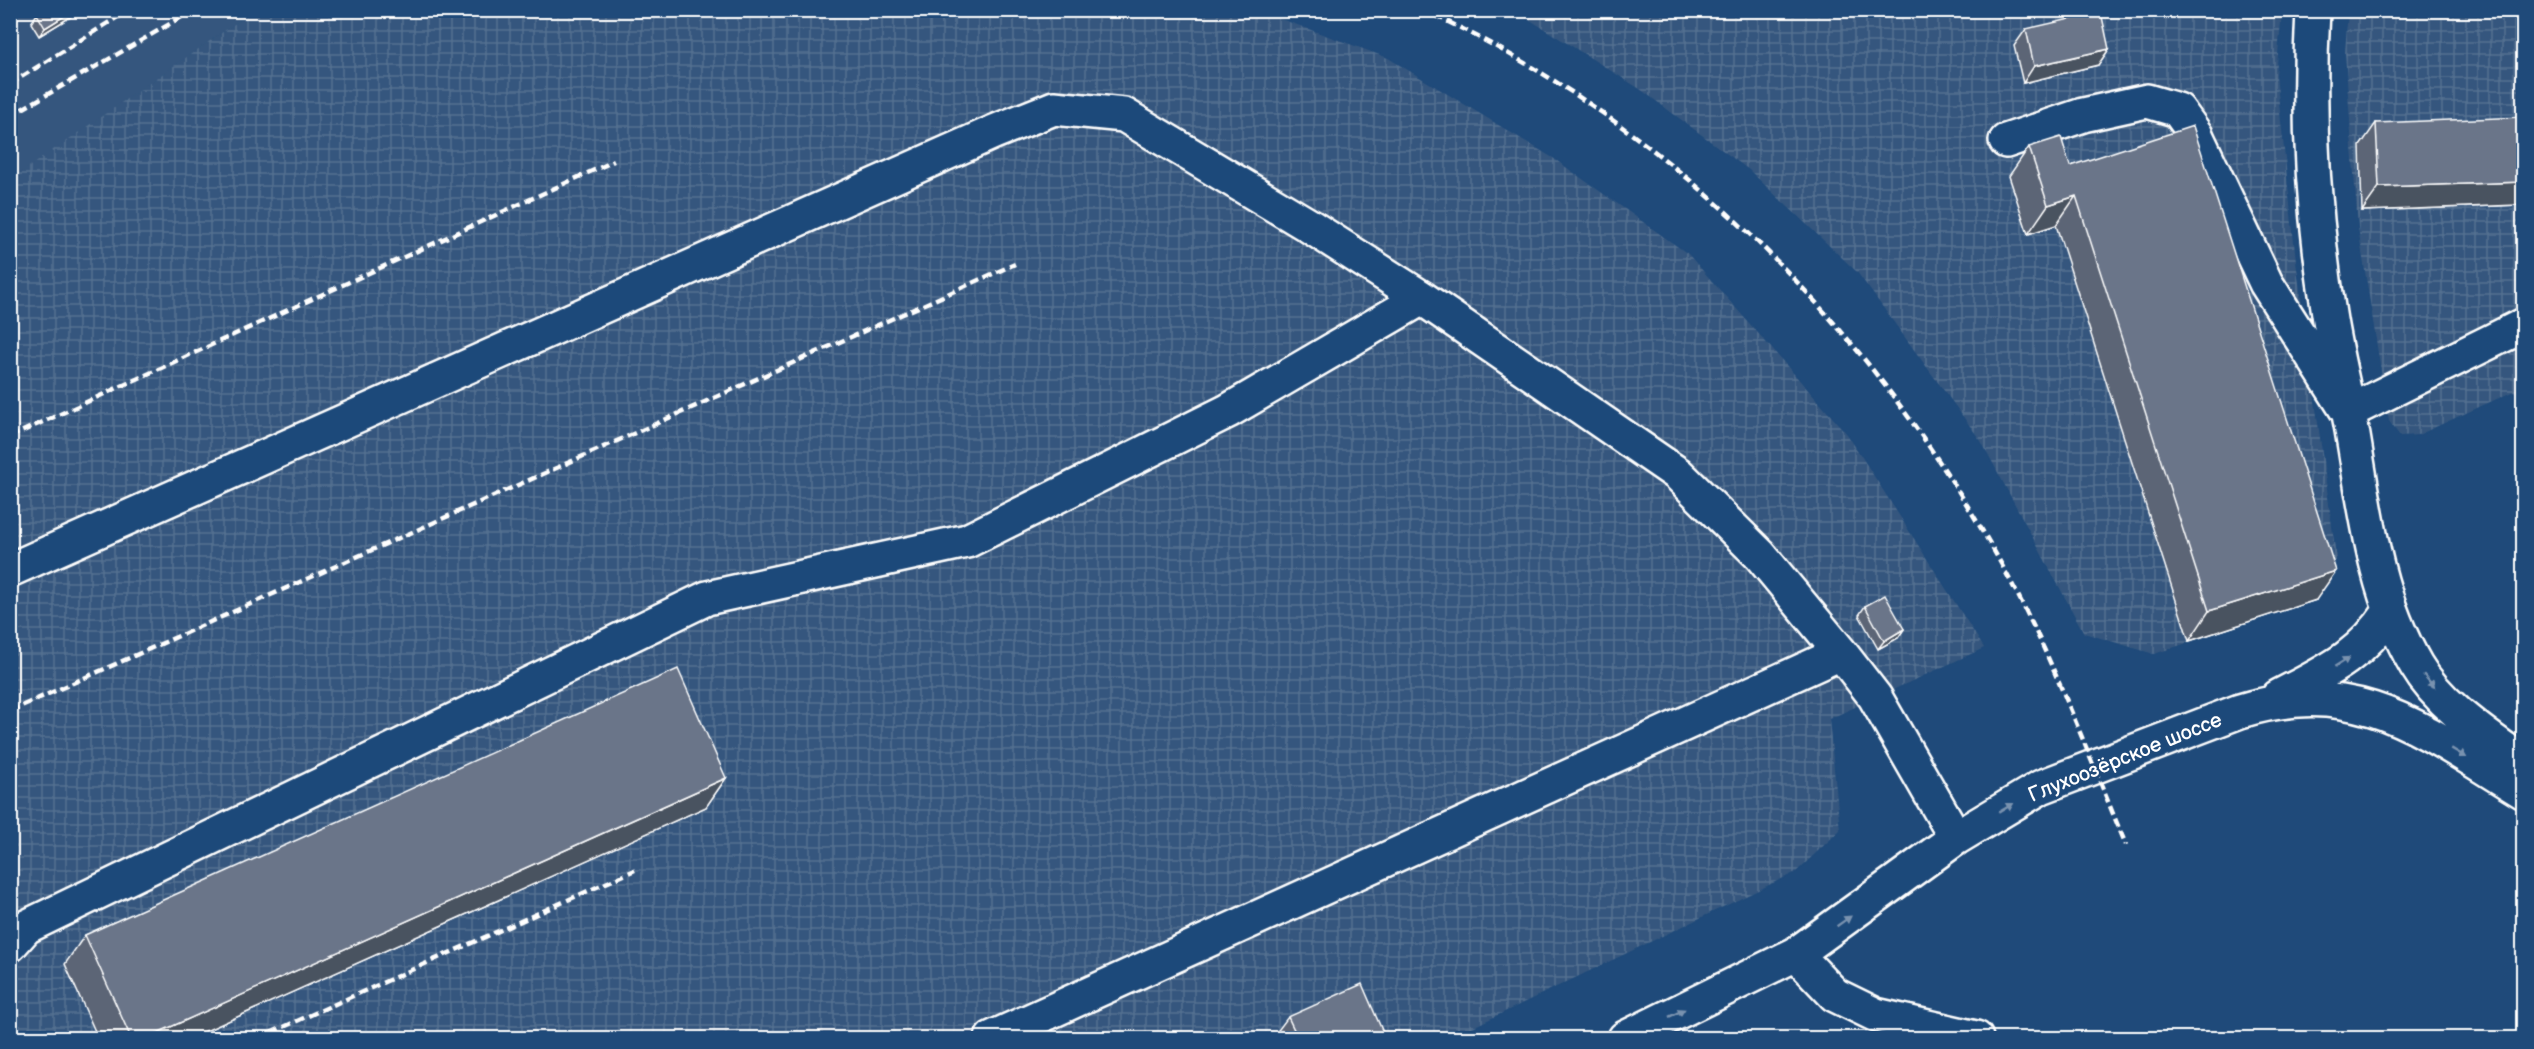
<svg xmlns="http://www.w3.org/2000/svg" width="2534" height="1049" font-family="'Balsamiq Sans',sans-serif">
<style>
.built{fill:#36577e}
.industrial{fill:url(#industrial-grid)}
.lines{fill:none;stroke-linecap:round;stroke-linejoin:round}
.minor-casing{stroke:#fff;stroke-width:38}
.minor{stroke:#1f4a7a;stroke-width:33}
.rail{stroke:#fff;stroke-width:4.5;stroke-dasharray:9 4.5;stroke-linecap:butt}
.wall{fill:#5b6576;stroke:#fff;stroke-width:1.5}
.shaded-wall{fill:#4a5260;stroke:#fff;stroke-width:1.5}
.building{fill:#6a7589;stroke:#fff;stroke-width:1.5}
.oneway{fill:#7992af}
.labels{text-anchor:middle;stroke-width:5;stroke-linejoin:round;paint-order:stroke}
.street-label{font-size:21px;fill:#fff;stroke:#1f4a7a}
</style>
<defs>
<pattern id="industrial-grid" width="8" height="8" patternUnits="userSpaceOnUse" patternTransform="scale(1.5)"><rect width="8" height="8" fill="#36577e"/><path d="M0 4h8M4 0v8" fill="none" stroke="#547091"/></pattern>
</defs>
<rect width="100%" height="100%" fill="#1f4a7a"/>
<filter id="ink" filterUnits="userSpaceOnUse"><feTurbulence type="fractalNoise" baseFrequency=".0167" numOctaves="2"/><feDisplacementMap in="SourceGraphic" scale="12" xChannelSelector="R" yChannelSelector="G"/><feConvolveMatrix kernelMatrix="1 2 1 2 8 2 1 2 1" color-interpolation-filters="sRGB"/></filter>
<g filter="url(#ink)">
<path class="built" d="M 11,11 L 253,11 L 11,180 Z"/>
<path class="industrial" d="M 253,11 L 1259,11 L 1388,58 L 1553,158 L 1688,254 L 1847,434 L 1984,648 L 1829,719 L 1840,830 L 1796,872 L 1450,1038 L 11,1038 L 10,180 Z
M 1516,11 L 2282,11 L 2276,75 L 2296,261 L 2336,556 L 2330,582 L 2316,600 L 2154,654 L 2084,633 L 1981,441 L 1857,272 L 1749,170 L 1640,89 Z
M 2348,11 L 2523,11 L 2523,399 L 2514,391 L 2418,435 L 2400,436 L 2389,421 L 2358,227 L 2345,53 Z"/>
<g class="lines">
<g class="minor-casing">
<path id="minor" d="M 2313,10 C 2307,112 2313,214 2329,314 C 2335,353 2345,391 2352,430 C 2366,511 2374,593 2416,665 C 2440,706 2487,736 2524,763
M 2006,141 L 2083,115 L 2147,101 L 2178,110 L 2196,135 L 2266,283 L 2348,412 L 2524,325
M 10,570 L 994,132 L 1054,108 L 1124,115 L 1308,225 L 1422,298 L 1678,474 L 1760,555 L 1841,653
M 2278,697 C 2325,672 2359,658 2389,613
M 10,945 L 26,927 L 707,598 L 967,541 L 1228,411 L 1422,298
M 1796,954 L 1835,995 L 1876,1015 L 1976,1038
M 992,1038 L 1841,653 L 1875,697 L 1956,838
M 1625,1038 L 1796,954 L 1956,838 L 2041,787 L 2240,711 C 2360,674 2426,733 2524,792"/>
</g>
<use href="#minor" class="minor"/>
<path class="rail" d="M 1423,10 C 1677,126 1881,337 2011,582 C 2056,666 2089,757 2126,845
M 10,84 L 129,10
M 10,116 L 194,10
M 10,437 L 614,161
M 10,711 L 1015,264
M 259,1038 L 635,870"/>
</g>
<path class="wall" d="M 37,14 L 72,16 L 39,36 L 31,23 Z
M 2026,29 L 2109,49 L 2098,65 L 2023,83 L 2014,46 Z
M 2376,123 L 2519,205 L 2362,211 L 2360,146 Z
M 2029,147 L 2070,166 L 2316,600 L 2189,641 L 2056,225 L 2028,234 L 2009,176 Z
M 1865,606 L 1904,629 L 1898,638 L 1878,649 L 1859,615 Z
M 726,778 L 706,807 L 190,1038 L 98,1038 L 65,964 L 85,935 Z
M 1288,1017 L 1384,1038 L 1279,1038 L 1276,1033 Z"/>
<path class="shaded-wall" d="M 74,10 L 76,10 L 72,16 L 39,36 L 45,28 Z
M 2109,49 L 2098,65 L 2023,83 L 2034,66 Z
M 2523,182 L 2523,199 L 2519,205 L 2362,211 L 2379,187 Z
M 2076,196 L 2056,225 L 2028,234 L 2048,205 Z
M 2336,571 L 2316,600 L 2189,641 L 2209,611 Z
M 1904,629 L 1898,638 L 1878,649 L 1884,641 Z
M 726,778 L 706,807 L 190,1038 L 146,1038 Z"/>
<path class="building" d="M 43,10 L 74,10 L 45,28 L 37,14 Z
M 2101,12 L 2109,49 L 2034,66 L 2026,29 Z
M 2523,117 L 2523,182 L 2379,187 L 2376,123 Z
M 2193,126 L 2336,571 L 2209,611 L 2076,196 L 2048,205 L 2029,147 L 2061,137 L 2070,166 Z
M 1885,595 L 1904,629 L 1884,641 L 1865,606 Z
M 678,669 L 726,778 L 146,1038 L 131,1038 L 85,935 Z
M 1362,984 L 1385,1037 L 1381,1038 L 1298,1038 L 1288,1017 Z"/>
<defs><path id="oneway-solid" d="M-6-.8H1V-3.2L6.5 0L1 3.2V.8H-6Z" transform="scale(1.5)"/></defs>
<g class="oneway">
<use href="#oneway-solid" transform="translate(2342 662) rotate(-32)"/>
<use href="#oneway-solid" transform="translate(2429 681) rotate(49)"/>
<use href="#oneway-solid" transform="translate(2459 753) rotate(31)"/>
<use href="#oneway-solid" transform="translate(2006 808) rotate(-31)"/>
<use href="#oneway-solid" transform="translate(1844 921) rotate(-35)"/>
<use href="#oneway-solid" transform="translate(1677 1013) rotate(-26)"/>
</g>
</g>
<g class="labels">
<g class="street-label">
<text transform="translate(2125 757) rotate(-22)" y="7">Глухоозёрское шоссе</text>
</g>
</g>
<rect width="2534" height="1049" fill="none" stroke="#1f4a7a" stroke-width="36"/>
<rect x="18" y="18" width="2498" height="1013" fill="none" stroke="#fff" stroke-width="2" filter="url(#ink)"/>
</svg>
